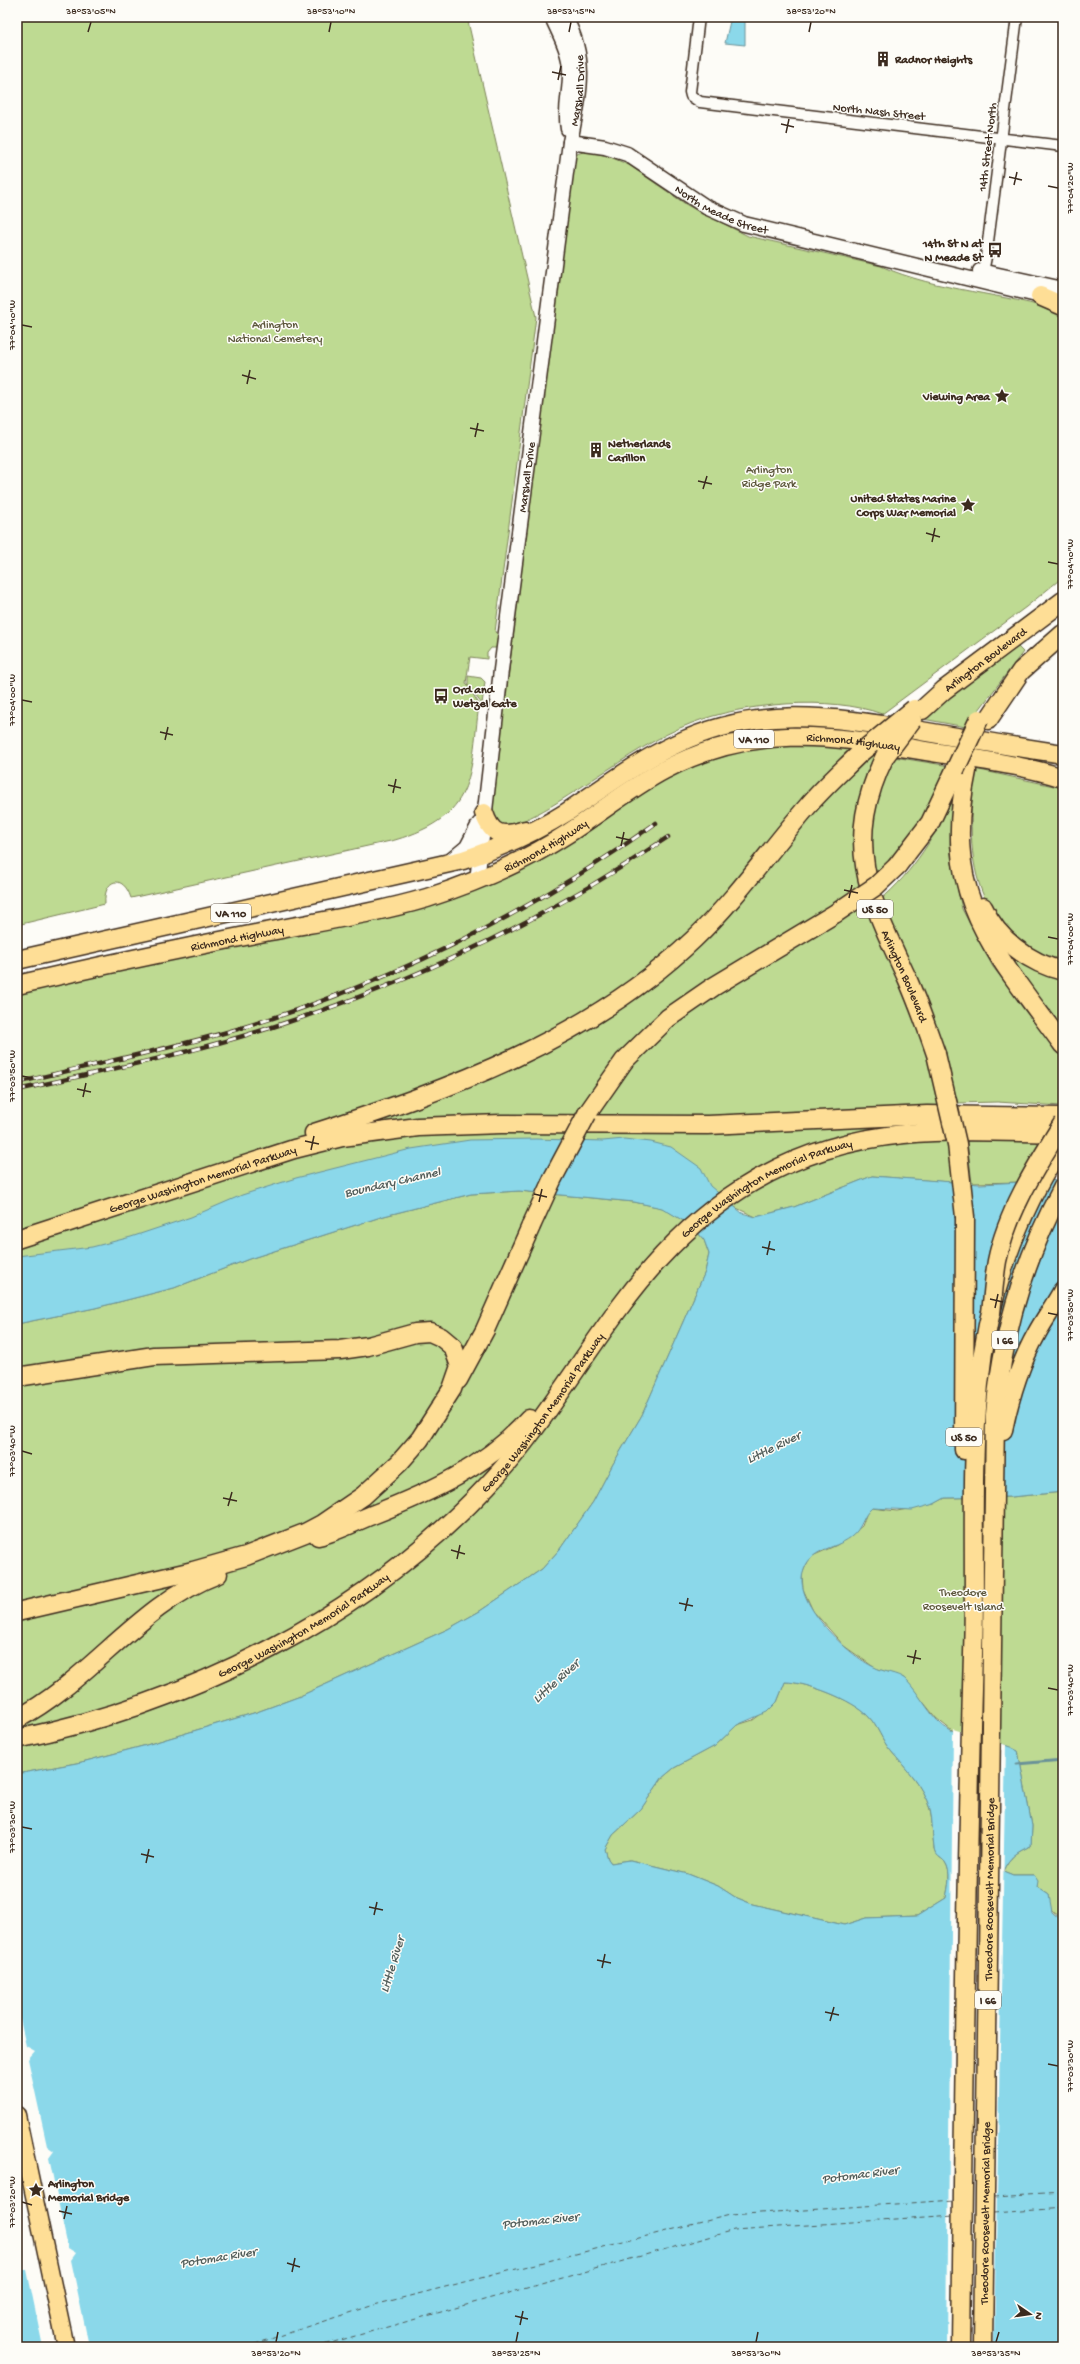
<svg xmlns="http://www.w3.org/2000/svg" width="1080" height="2364" font-family="'Gochi Hand',sans-serif">
<style>
.green{fill:#beda92;stroke:#7c8258}
.water{fill:#8bd8ea;stroke:#6b9298;fill-rule:evenodd}
.pier{fill:#fdfcf7}
.lines{fill:none;stroke-linecap:round;stroke-linejoin:round}
.stream{stroke:#6b9298;stroke-width:3}
.ferry{stroke:#535e5b;stroke-width:1;stroke-dasharray:5 4;stroke-linecap:butt}
.street-casing{stroke:#3b2a1e;stroke-width:13}
.secondary-casing{stroke:#3b2a1e;stroke-width:17}
.primary-casing{stroke:#3b2a1e;stroke-width:19}
.highway-casing{stroke:#3b2a1e;stroke-width:21}
.street{stroke:#fdfcf7;stroke-width:10}
.secondary{stroke:#fdfcf7;stroke-width:14}
.primary{stroke:#fede96;stroke-width:16}
.highway{stroke:#fede96;stroke-width:18}
.rail-casing{stroke:#3b2a1e;stroke-width:4.5}
.rail{stroke:#fdfcf7;stroke-width:3;stroke-dasharray:9;stroke-linecap:butt}
.highway-bridge-casing{stroke:#3b2a1e;stroke-width:21;stroke-linecap:butt}
.highway-bridge{stroke:#fede96;stroke-width:18}
.ticks{fill:none;stroke:#3b2a1e;stroke-width:1.5}
.labels{text-anchor:middle;stroke-width:3;stroke-linejoin:round;paint-order:stroke}
.shield{fill:#fdfcf7;stroke:#75695f;stroke-width:1}
.shield-label{font-size:11px;font-weight:bold;fill:#3b2a1e}
.poi-label{font-size:12px;font-weight:bold;fill:#3b2a1e;stroke:#fdfcf7;text-anchor:start}
.street-label{font-size:12px;fill:#3b2a1e;stroke:#fdfcf7}
.park-label{font-size:12px;fill:#5c563b;stroke:#fdfcf7}
.water-label{font-size:13px;font-style:italic;fill:#535e5b;stroke:#fdfcf7}
.neatline{fill:none;stroke:#3b2a1e;stroke-width:1.5}
.ticks-label{font-size:10px;text-anchor:middle;fill:#3b2a1e}
</style>
<rect width="100%" height="100%" fill="#fdfcf7"/>
<filter id="ink" filterUnits="userSpaceOnUse"><feTurbulence type="fractalNoise" baseFrequency=".025" numOctaves="2"/><feDisplacementMap in="SourceGraphic" scale="8" xChannelSelector="R" yChannelSelector="G"/><feConvolveMatrix kernelMatrix="1 2 1 2 8 2 1 2 1" color-interpolation-filters="sRGB"/></filter>
<g filter="url(#ink)">
<path class="green" d="M 17,17 L 467,17 L 536,317 L 495,632 L 499,636 L 497,648 L 491,648 L 487,653 L 487,659 L 470,657 L 466,683 L 479,704 C 470,777 476,816 395,840 L 131,898 C 123,873 103,879 105,904 L 17,925 Z
M 586,151 L 608,156 L 629,165 L 687,205 L 748,236 L 881,266 C 938,292 1004,292 1063,313 L 1063,577 L 1026,607 L 882,714 C 830,695 744,703 692,723 C 658,736 626,758 595,778 C 572,793 528,824 502,827 L 492,818 L 492,804 L 573,163 L 577,154 Z
M 1016,645 L 1023,652 L 966,727 L 923,719 L 937,702 Z
M 468,676 L 481,678 L 485,682 L 482,704 L 468,686 Z
M 847,738 L 885,756 L 862,840 L 907,978 L 962,1183 L 872,1176 L 794,1207 L 756,1217 L 621,1155 L 17,1272 L 17,991 L 477,881 L 708,751 Z
M 894,757 L 950,766 C 931,810 908,846 872,878 L 870,856 L 875,799 Z
M 975,769 L 1063,788 L 1063,962 C 1038,957 1019,944 1003,923 C 997,916 989,908 985,899 C 967,860 970,811 975,769 Z
M 955,794 L 950,844 L 952,863 L 962,909 L 993,967 L 1063,1058 L 1062,1106 L 997,1102 L 958,1103 L 946,1065 L 879,901 C 914,872 936,834 955,794 Z
M 1006,950 L 1063,977 L 1063,1034 L 1022,980 Z
M 1045,1139 L 1022,1182 L 972,1183 L 967,1141 Z
M 519,1191 L 634,1202 L 663,1208 L 692,1226 L 704,1240 L 709,1254 L 705,1272 L 642,1415 L 613,1464 L 593,1502 L 560,1549 L 542,1569 L 480,1611 L 448,1629 L 298,1697 L 257,1712 L 143,1746 L 82,1762 L 17,1774 L 17,1324 L 95,1308 L 174,1288 L 249,1259 L 384,1216 L 471,1194 Z
M 1063,1492 L 1063,1922 L 1050,1908 L 1049,1895 L 1037,1887 L 1034,1875 L 1013,1875 L 1003,1871 C 1009,1857 1018,1851 1031,1846 L 1032,1826 L 1018,1751 L 952,1731 L 936,1718 L 904,1678 L 875,1668 L 844,1646 L 813,1611 L 803,1589 L 802,1574 L 810,1557 L 837,1545 L 862,1526 L 867,1512 L 871,1508 L 897,1511 L 934,1504 L 945,1498 L 1011,1497 Z
M 785,1682 C 807,1682 853,1700 868,1716 C 878,1726 882,1741 891,1751 C 906,1769 923,1786 930,1809 C 933,1822 932,1836 934,1848 C 935,1856 941,1857 945,1862 C 952,1872 948,1887 946,1898 L 917,1916 L 866,1918 L 844,1925 L 752,1904 L 735,1897 L 718,1886 L 688,1874 L 630,1860 L 611,1863 L 608,1859 L 605,1849 L 613,1835 L 641,1809 L 662,1778 L 674,1768 L 715,1746 L 737,1725 L 753,1720 L 777,1702 Z"/>
<path class="water" d="M 731,17 L 745,17 L 745,45 L 725,43 Z
M 536,1139 L 603,1141 L 624,1139 L 651,1142 L 671,1147 L 701,1168 L 710,1186 L 742,1213 L 756,1217 L 794,1207 L 872,1176 L 980,1184 L 1063,1180 L 1063,1492 L 1011,1497 L 945,1498 L 934,1504 L 912,1510 L 872,1508 C 862,1516 863,1528 851,1537 C 832,1551 810,1547 803,1573 C 794,1604 849,1656 874,1667 C 883,1672 898,1673 905,1679 C 921,1694 931,1721 951,1731 C 972,1741 999,1739 1018,1751 L 1032,1826 L 1031,1846 C 1018,1851 1009,1857 1003,1871 L 1013,1875 L 1034,1875 L 1038,1881 L 1037,1887 L 1049,1895 L 1052,1912 L 1063,1922 L 1063,2347 L 17,2347 L 17,1774 L 82,1762 L 143,1746 L 257,1712 L 298,1697 L 448,1629 L 480,1611 L 542,1569 L 560,1549 L 593,1502 L 613,1464 L 642,1415 L 705,1272 L 709,1254 L 704,1240 L 692,1226 L 662,1208 L 634,1202 L 519,1191 L 471,1194 L 384,1216 L 249,1259 L 174,1288 L 95,1308 L 17,1324 L 17,1256 L 92,1247 L 131,1237 L 191,1217 L 242,1195 L 296,1178 L 411,1149 L 470,1140 ZM 785,1682 C 807,1682 853,1700 868,1716 C 878,1726 882,1741 891,1751 C 906,1769 923,1786 930,1809 C 933,1822 932,1836 934,1848 C 935,1856 941,1857 945,1862 C 952,1872 948,1887 946,1898 L 917,1916 L 866,1918 L 844,1925 L 752,1904 L 735,1897 L 718,1886 L 688,1874 L 630,1860 L 611,1863 L 608,1859 L 605,1849 L 613,1835 L 641,1809 L 662,1778 L 674,1768 L 715,1746 L 737,1725 L 767,1712 L 777,1702 Z"/>
<path class="pier" d="M 953,1729 L 1006,1745 L 994,2347 L 947,2347 Z
M 17,2006 L 26,2046 L 35,2051 L 28,2059 L 47,2146 L 54,2151 L 49,2158 L 68,2248 L 76,2253 L 71,2260 L 89,2346 L 94,2347 L 43,2347 L 27,2270 L 20,2270 L 17,2266 L 18,2260 L 24,2256 L 17,2223 Z"/>
<g class="lines">
<path class="stream" d="M 1017,1764 L 1063,1760"/>
<path class="ferry" d="M 994,2197 L 1063,2193
M 994,2212 L 1063,2207
M 246,2347 L 374,2305 L 730,2215 L 955,2200
M 316,2347 L 734,2230 L 955,2215"/>
<g class="street-casing">
<path id="street" d="M 699,17 L 690,92 L 691,96 L 700,102 L 1063,146
M 982,277 L 986,257 L 1017,17"/>
</g>
<g class="secondary-casing">
<g id="secondary">
<path d="M 552,17 C 559,33 570,52 570,70 C 571,90 564,109 568,129"/>
<path id="s1" d="M 570,142 L 605,147 L 627,154 L 706,207 L 744,224 L 1049,298"/>
<path d="M 980,271 L 1063,289"/>
<path d="M 449,862 L 467,847 L 479,824"/>
<path id="s2" d="M 477,881 L 501,670 L 570,142 C 579,95 589,62 565,17"/>
</g>
</g>
<g class="primary-casing">
<path id="primary" d="M 17,2115 L 66,2347"/>
</g>
<g class="highway-casing">
<g id="highway">
<path d="M 1040,296 L 1063,306"/>
<path id="s3" d="M 922,710 L 944,690 L 1063,601"/>
<path d="M 988,720 L 1021,671 L 1063,634"/>
<path id="s4" d="M 885,756 C 842,844 869,897 907,978 C 918,1003 927,1028 936,1054"/>
<path d="M 967,771 C 940,898 994,950 1063,1045"/>
<path d="M 484,813 C 492,837 503,837 525,830"/>
<path d="M 897,866 L 930,823 L 955,770"/>
<path d="M 983,907 C 997,939 1029,963 1063,971"/>
<path d="M 17,960 L 463,860 C 499,848 534,833 567,812 C 603,788 637,762 676,744 C 760,704 833,717 921,731 C 968,739 1016,747 1063,754"/>
<path id="s5" d="M 17,985 C 98,966 179,949 260,933 C 316,922 373,914 427,898 C 477,882 524,862 567,834 C 600,813 630,788 664,770 C 759,720 838,737 939,753 C 980,760 1023,765 1063,778"/>
<path d="M 587,1114 L 624,1061 L 668,1018 L 713,987 L 836,913"/>
<path d="M 314,1133 C 450,1089 588,1040 694,939 C 736,899 769,851 807,807 C 823,788 842,771 860,753"/>
<path id="s6" d="M 17,1239 L 294,1149 L 342,1137 L 418,1127 L 501,1124 L 708,1125 L 927,1115 L 1063,1117"/>
<path d="M 17,1377 L 154,1356 L 340,1350 L 368,1346 L 415,1333 L 430,1332 L 441,1337 L 453,1347 L 460,1366 L 452,1389 L 420,1439 L 399,1463 L 363,1496 L 322,1524 L 305,1533 L 246,1556 L 193,1571 L 17,1612"/>
<path d="M 458,1380 L 485,1330 L 531,1226"/>
<path d="M 1003,1430 C 1010,1396 1020,1363 1037,1333 C 1045,1318 1055,1305 1063,1290"/>
<path d="M 964,1450 L 965,1217"/>
<path d="M 318,1536 C 336,1532 354,1522 372,1515 C 431,1492 486,1467 529,1419"/>
<path d="M 17,1719 C 91,1680 139,1604 218,1574"/>
<path id="s7" d="M 17,1739 C 191,1703 364,1617 487,1486 C 538,1432 576,1366 620,1307 C 692,1209 779,1146 904,1134 C 956,1129 1010,1132 1063,1133"/>
<path d="M 961,2347 C 964,2116 966,1885 973,1654 C 976,1565 970,1474 979,1384 C 987,1300 1016,1214 1063,1144"/>
<path id="s8" d="M 983,2347 L 995,1415 C 1002,1333 1024,1259 1063,1187"/>
</g>
</g>
<use href="#street" class="street"/>
<use href="#secondary" class="secondary"/>
<use href="#primary" class="primary"/>
<use href="#highway" class="highway"/>
<g class="rail-casing">
<path id="rail" d="M 17,1083 C 94,1064 172,1049 248,1026 C 394,981 532,912 656,823
M 17,1090 C 109,1070 202,1051 291,1021 C 425,977 551,916 668,837"/>
</g>
<use href="#rail" class="rail"/>
<g class="highway-bridge-casing">
<path id="highway-bridge" d="M 860,753 L 914,709
M 885,756 L 912,720
M 955,770 L 979,719
M 836,913 L 876,886 L 897,866
M 936,1054 L 957,1144 L 965,1217
M 531,1226 L 553,1178 L 587,1114
M 991,1313 C 993,1296 994,1278 997,1261 C 1007,1212 1037,1165 1063,1123"/>
</g>
<use href="#highway-bridge" class="highway-bridge"/>
</g>
</g>
<path class="ticks" d="M 88,32 L 91,22M 329,32 L 331,22M 569,32 L 571,22M 809,32 L 811,22M 552,72 L 566,75M 558,80 L 561,66M 781,124 L 794,127M 786,133 L 789,119M 1009,177 L 1022,180M 1014,185 L 1017,172M 1048,186 L 1058,188M 22,325 L 32,327M 242,375 L 256,379M 247,384 L 250,370M 470,428 L 484,431M 475,437 L 478,423M 698,481 L 712,484M 703,489 L 707,476M 926,533 L 940,537M 932,542 L 935,528M 1048,562 L 1058,564M 22,700 L 32,702M 160,732 L 173,735M 165,740 L 168,727M 388,785 L 401,788M 393,793 L 396,779M 616,837 L 630,840M 621,846 L 624,832M 844,890 L 858,893M 849,898 L 852,885M 1048,937 L 1058,939M 22,1076 L 32,1078M 77,1089 L 91,1092M 83,1097 L 86,1083M 305,1141 L 319,1144M 311,1150 L 314,1136M 534,1194 L 547,1197M 539,1202 L 542,1189M 762,1247 L 775,1250M 767,1255 L 770,1241M 990,1299 L 1003,1302M 995,1308 L 998,1294M 1048,1313 L 1058,1315M 22,1451 L 32,1454M 223,1498 L 237,1501M 228,1506 L 232,1492M 451,1550 L 465,1554M 457,1559 L 460,1545M 679,1603 L 693,1606M 685,1611 L 688,1598M 907,1656 L 921,1659M 913,1664 L 916,1650M 1048,1688 L 1058,1690M 22,1827 L 32,1829M 141,1854 L 154,1857M 146,1863 L 149,1849M 369,1907 L 383,1910M 374,1915 L 377,1902M 597,1960 L 611,1963M 602,1968 L 605,1954M 825,2012 L 839,2015M 830,2021 L 834,2007M 1048,2064 L 1058,2066M 22,2202 L 32,2205M 59,2211 L 72,2214M 64,2219 L 67,2206M 287,2263 L 300,2267M 292,2272 L 295,2258M 515,2316 L 528,2319M 520,2325 L 523,2311M 276,2342 L 278,2332M 516,2342 L 518,2332M 756,2342 L 758,2332M 996,2342 L 999,2332"/>
<defs>
<g id="building-bare" transform="scale(1.2)"><path d="M-4-6H4V6H1V3H-1V6H-4ZM-2.5-4.3h1.7v1.8h-1.7ZM.8-4.3h1.7v1.8H.8ZM-2.5-1h1.7V.8h-1.7ZM.8-1h1.7V.8H.8Z" fill="#3b2a1e" stroke="#fdfcf7" stroke-width="2.5" paint-order="stroke"/></g>
<g id="bus-bare" transform="scale(1.2)"><path d="M-5-6H5V4H4V6H2V4H-2V6H-4V4H-5ZM-3.5-4V0h7V-4ZM-3.5 1.2v1.5H-2V1.2ZM2 1.2v1.5H3.5V1.2Z" fill="#3b2a1e" stroke="#fdfcf7" stroke-width="2.5" paint-order="stroke"/></g>
<g id="sight-bare" transform="scale(1.2)"><path d="M0-6L1.8-2.2L6-1.7L2.9 1.2L3.7 5.4L0 3.3L-3.7 5.4L-2.9 1.2L-6-1.7L-1.8-2.2Z" fill="#3b2a1e" stroke="#fdfcf7" stroke-width="2.5" paint-order="stroke"/></g>
</defs>
<g fill-rule="evenodd">
<use href="#building-bare" x="883" y="59"/>
<use href="#bus-bare" x="995" y="250"/>
<use href="#sight-bare" x="1002" y="396"/>
<use href="#building-bare" x="596" y="450"/>
<use href="#sight-bare" x="968" y="505"/>
<use href="#bus-bare" x="441" y="696"/>
<use href="#sight-bare" x="36" y="2190"/>
</g>
<g class="labels">
<g class="shield">
<rect x="734" y="730" width="40" height="18" rx="3"/>
<rect x="857" y="900" width="36" height="18" rx="3"/>
<rect x="211" y="904" width="40" height="18" rx="3"/>
<rect x="992" y="1331" width="26" height="18" rx="3"/>
<rect x="946" y="1428" width="36" height="18" rx="3"/>
<rect x="975" y="1991" width="26" height="18" rx="3"/>
</g>
<g class="shield-label">
<text x="754" y="743">VA 110</text>
<text x="875" y="913">US 50</text>
<text x="231" y="917">VA 110</text>
<text x="1005" y="1344">I 66</text>
<text x="964" y="1441">US 50</text>
<text x="988" y="2004">I 66</text>
</g>
<g class="poi-label">
<text x="895" y="63">Radnor Heights</text>
<text x="983" y="247" text-anchor="end">14th St N at<tspan x="983" dy="14">N Meade St</tspan></text>
<text x="990" y="400" text-anchor="end">Viewing Area</text>
<text x="608" y="447">Netherlands<tspan x="608" dy="14">Carillon</tspan></text>
<text x="956" y="502" text-anchor="end">United States Marine<tspan x="956" dy="14">Corps War Memorial</tspan></text>
<text x="453" y="693">Ord and<tspan x="453" dy="14">Wetzel Gate</tspan></text>
<text x="48" y="2187">Arlington<tspan x="48" dy="14">Memorial Bridge</tspan></text>
</g>
<g class="street-label">
<text dy="4" stroke="none"><textPath href="#s2" startOffset="797">Marshall Drive</textPath></text>
<text transform="translate(879 111) rotate(6)" y="4">North Nash Street</text>
<text transform="translate(987 147) rotate(-83)" y="4">14th Street North</text>
<text dy="4" stroke="none"><textPath href="#s1" startOffset="169">North Meade Street</textPath></text>
<text dy="4" stroke="none"><textPath href="#s2" startOffset="407">Marshall Drive</textPath></text>
<text dy="4" stroke="none"><textPath href="#s3" startOffset="81">Arlington Boulevard</textPath></text>
<text dy="4" stroke="none"><textPath href="#s5" startOffset="885">Richmond Highway</textPath></text>
<text dy="4" stroke="none"><textPath href="#s5" startOffset="549">Richmond Highway</textPath></text>
<text dy="4" stroke="none"><textPath href="#s5" startOffset="225">Richmond Highway</textPath></text>
<text dy="4" stroke="none"><textPath href="#s4" startOffset="231">Arlington Boulevard</textPath></text>
<text dy="4" stroke="none"><textPath href="#s6" startOffset="195">George Washington Memorial Parkway</textPath></text>
<text dy="4" stroke="none"><textPath href="#s7" startOffset="958">George Washington Memorial Parkway</textPath></text>
<text dy="4" stroke="none"><textPath href="#s7" startOffset="634">George Washington Memorial Parkway</textPath></text>
<text dy="4" stroke="none"><textPath href="#s7" startOffset="310">George Washington Memorial Parkway</textPath></text>
<text dy="4" stroke="none"><textPath href="#s8" startOffset="458">Theodore Roosevelt Memorial Bridge</textPath></text>
<text dy="4" stroke="none"><textPath href="#s8" startOffset="134">Theodore Roosevelt Memorial Bridge</textPath></text>
</g>
<g class="park-label">
<text x="275" y="328">Arlington<tspan x="275" dy="14">National Cemetery</tspan></text>
<text x="769" y="473">Arlington<tspan x="769" dy="14">Ridge Park</tspan></text>
<text x="963" y="1596">Theodore<tspan x="963" dy="14">Roosevelt Island</tspan></text>
</g>
<g class="water-label">
<text transform="translate(392 1181) rotate(-13)" y="5">Boundary Channel</text>
<text transform="translate(773 1446) rotate(-26)" y="5">Little River</text>
<text transform="translate(555 1680) rotate(-42)" y="5">Little River</text>
<text transform="translate(391 1964) rotate(-73)" y="5">Little River</text>
<text transform="translate(860 2173) rotate(-7)" y="5">Potomac River</text>
<text transform="translate(540 2219) rotate(-6)" y="5">Potomac River</text>
<text transform="translate(218 2256) rotate(-9)" y="5">Potomac River</text>
</g>
</g>
<rect width="1080" height="2364" fill="none" stroke="#fdfcf7" stroke-width="44"/>
<g transform="translate(1030 2314) rotate(103)" stroke="#fdfcf7" stroke-width="3" paint-order="stroke">
<path d="M0-3L7 15L0 10L-7 15Z" fill="#3b2a1e"/>
<text y="-6" font-size="11" font-weight="bold" text-anchor="middle" fill="#3b2a1e">N</text>
</g>
<rect x="22" y="22" width="1036" height="2320" class="neatline"/>
<g class="ticks-label">
<text x="91" y="14">38°53'05"N</text>
<text x="331" y="14">38°53'10"N</text>
<text x="571" y="14">38°53'15"N</text>
<text x="811" y="14">38°53'20"N</text>
<text transform="translate(1069 188) rotate(-90)" y="4">77°04'20"W</text>
<text transform="translate(11 325) rotate(-90)" y="4">77°04'10"W</text>
<text transform="translate(1069 564) rotate(-90)" y="4">77°04'10"W</text>
<text transform="translate(11 700) rotate(-90)" y="4">77°04'00"W</text>
<text transform="translate(1069 939) rotate(-90)" y="4">77°04'00"W</text>
<text transform="translate(11 1076) rotate(-90)" y="4">77°03'50"W</text>
<text transform="translate(1069 1315) rotate(-90)" y="4">77°03'50"W</text>
<text transform="translate(11 1451) rotate(-90)" y="4">77°03'40"W</text>
<text transform="translate(1069 1690) rotate(-90)" y="4">77°03'40"W</text>
<text transform="translate(11 1827) rotate(-90)" y="4">77°03'30"W</text>
<text transform="translate(1069 2066) rotate(-90)" y="4">77°03'30"W</text>
<text transform="translate(11 2202) rotate(-90)" y="4">77°03'20"W</text>
<text x="276" y="2356">38°53'20"N</text>
<text x="516" y="2356">38°53'25"N</text>
<text x="756" y="2356">38°53'30"N</text>
<text x="996" y="2356">38°53'35"N</text>
</g>
</svg>
